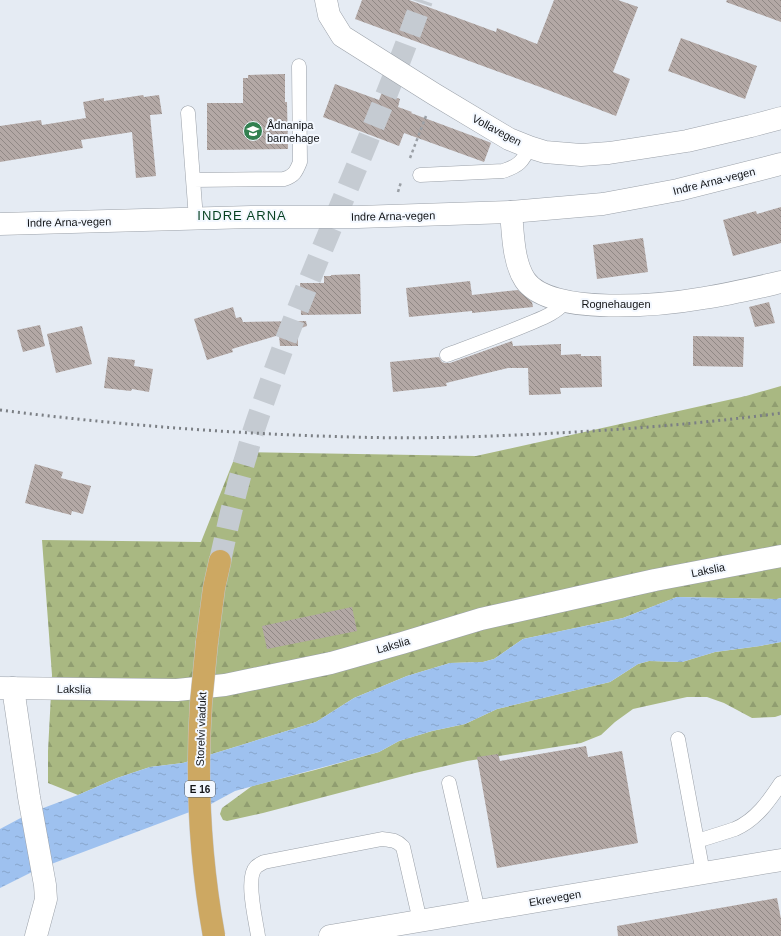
<svg xmlns="http://www.w3.org/2000/svg" width="781" height="936" font-family="Arial,sans-serif">
<style>
.forest{fill:url(#forest-firs)}
.water{fill:url(#water-ripples)}
.building{fill:url(#building-back-hatch)}
.lines{fill:none;stroke-linecap:round;stroke-linejoin:round}
.highway-tunnel{stroke:#c5cbd2;stroke-width:22;stroke-dasharray:22 11;stroke-linecap:butt}
.lane-casing{stroke:#9ba1a9;stroke-width:15}
.street-casing{stroke:#9ba1a9;stroke-width:23}
.secondary-casing{stroke:#9ba1a9;stroke-width:23}
.highway-casing{stroke:#c6c6c7;stroke-width:23}
.path{stroke:#9a9fa5;stroke-width:2.5;stroke-dasharray:3 3;stroke-linecap:butt}
.lane{stroke:#fff;stroke-width:14}
.street{stroke:#fff;stroke-width:22}
.secondary{stroke:#fff;stroke-width:22}
.highway{stroke:#cda862;stroke-width:22}
.rail{stroke:#7b7f84;stroke-width:3;stroke-dasharray:2 4;stroke-linecap:butt}
.highway-bridge-casing{stroke:#c6c6c7;stroke-width:23;stroke-linecap:butt}
.highway-bridge{stroke:#cda862;stroke-width:22}
.labels{text-anchor:middle;stroke-width:4;stroke-linejoin:round;paint-order:stroke}
.shield{fill:#f3f8ff;stroke:#55585c;stroke-width:1}
.shield-label{font-size:10px;font-weight:bold;fill:#111316}
.poi-label{font-size:11px;fill:#111316;stroke:#f3f8ff;text-anchor:start}
.street-label{font-size:11px;fill:#111316;stroke:#f3f8ff}
.quarter-label{font-size:13px;letter-spacing:1px;fill:#043f20;stroke:#f3f8ff}
</style>
<defs>
<pattern id="forest-firs" width="22" height="20" patternUnits="userSpaceOnUse"><rect width="22" height="20" fill="#a9b882"/><path d="M5 1l3.5 6h-7zM16 11l3.5 6h-7z" fill="#909d70"/></pattern>
<pattern id="water-ripples" width="26" height="14" patternUnits="userSpaceOnUse"><rect width="26" height="14" fill="#9ec1ef"/><path d="M2 4q2-2 4 0t4 0M15 11q2-2 4 0t4 0" fill="none" stroke="#87a5cc"/></pattern>
<pattern id="building-back-hatch" width="6" height="6" patternUnits="userSpaceOnUse"><rect width="6" height="6" fill="#b3a8a5"/><path d="M-1 5l2 2M0 0l6 6M5-1l2 2" fill="none" stroke="#908885"/></pattern>
</defs>
<rect width="100%" height="100%" fill="#e5ebf3"/>
<path class="forest" d="M 781,386 L 781,598 L 777,599 L 677,597 L 623,618 L 523,639 L 494,659 L 483,662 L 450,663 L 407,676 L 354,698 L 316,722 L 183,763 L 150,767 L 117,778 L 78,795 L 48,783 L 48,751 L 52,675 L 42,540 L 201,542 L 237,452 L 476,456 L 746,396 Z
M 781,642 L 781,715 L 775,717 L 752,718 L 724,703 L 707,697 L 687,697 L 633,709 L 615,722 L 601,735 L 581,743 L 467,761 L 415,773 L 263,813 L 227,821 L 223,820 L 220,814 L 222,808 L 252,786 L 315,770 L 379,752 L 399,741 L 432,731 L 465,724 L 497,709 L 610,682 L 638,664 L 649,661 L 682,662 L 715,652 L 760,646 Z"/>
<path class="water" d="M 677,597 L 777,599 L 781,598 L 781,642 L 760,646 L 715,652 L 682,662 L 649,661 L 638,664 L 610,682 L 497,709 L 465,724 L 432,731 L 399,741 L 379,752 L 235,791 L 211,804 L 38,869 L 0,888 L 0,829 L 30,813 L 78,795 L 117,778 L 150,767 L 183,763 L 316,722 L 354,698 L 407,676 L 450,663 L 483,662 L 494,659 L 523,639 L 623,618 Z"/>
<path class="building" d="M 362,0 L 409,0 L 496,32 L 497,28 L 537,44 L 554,0 L 618,0 L 638,7 L 613,72 L 630,79 L 616,116 L 540,87 L 355,19 Z
M 727,0 L 781,0 L 781,22 L 726,2 Z
M 681,38 L 757,66 L 745,99 L 668,71 Z
M 285,74 L 285,102 L 287,102 L 288,149 L 207,150 L 207,103 L 243,103 L 243,78 L 248,78 L 248,75 Z
M 335,84 L 379,100 L 382,92 L 400,99 L 398,107 L 412,112 L 411,113 L 489,142 L 491,143 L 484,162 L 404,133 L 399,146 L 323,117 Z
M 143,95 L 144,97 L 159,95 L 162,114 L 150,115 L 156,176 L 136,178 L 132,132 L 81,140 L 83,148 L 0,162 L 0,126 L 41,120 L 42,125 L 86,118 L 83,102 L 104,98 L 104,101 Z
M 781,207 L 781,243 L 733,256 L 723,220 L 756,211 L 757,214 Z
M 643,238 L 648,272 L 597,279 L 593,245 Z
M 360,274 L 361,314 L 301,315 L 300,283 L 324,283 L 324,276 L 331,276 L 331,275 Z
M 470,281 L 472,295 L 518,290 L 532,302 L 533,307 L 472,313 L 472,311 L 409,317 L 406,288 Z
M 769,302 L 775,323 L 755,327 L 749,307 Z
M 233,307 L 236,318 L 241,317 L 243,322 L 306,321 L 307,326 L 298,329 L 298,346 L 280,346 L 279,335 L 232,349 L 233,352 L 207,360 L 194,319 Z
M 40,325 L 45,346 L 23,352 L 17,330 Z
M 82,326 L 92,364 L 56,373 L 47,334 Z
M 693,336 L 744,337 L 743,367 L 693,366 Z
M 512,341 L 513,346 L 561,344 L 561,355 L 581,354 L 581,356 L 601,356 L 602,387 L 560,388 L 561,394 L 529,395 L 528,368 L 508,368 L 446,383 L 447,386 L 393,392 L 390,362 L 439,357 L 442,362 L 445,363 L 450,363 Z
M 108,357 L 135,360 L 134,366 L 153,369 L 149,392 L 132,389 L 131,391 L 104,388 Z
M 35,464 L 63,472 L 61,478 L 91,486 L 83,514 L 72,511 L 71,515 L 25,503 Z
M 352,607 L 357,631 L 267,649 L 262,626 Z
M 586,746 L 588,757 L 622,751 L 638,843 L 497,868 L 477,757 L 498,754 L 500,761 Z
M 777,898 L 781,919 L 781,936 L 618,936 L 617,926 Z"/>
<g class="lines">
<path class="highway-tunnel" d="M 220,561 C 228,525 236,488 247,453 C 254,427 264,401 273,375 C 318,249 378,127 422,0"/>
<g class="lane-casing">
<path id="lane" d="M 188,113 L 196,219
M 420,175 L 503,171 C 518,166 523,162 529,147
M 193,180 L 284,179 C 294,176 296,172 300,162 L 299,66
M 447,355 C 474,345 502,335 528,324 C 542,318 555,314 565,302
M 678,739 L 703,873
M 449,783 L 478,911
M 697,841 C 710,837 723,833 735,829 C 756,820 769,801 781,783
M 258,936 C 256,921 245,878 256,867 C 258,865 262,863 264,862 L 382,839 C 392,840 396,840 403,847 L 420,921"/>
</g>
<g class="street-casing">
<path id="street" d="M 326,0 L 329,15 L 342,36 L 434,94 L 509,139 L 529,147 L 545,152 L 581,155 L 609,153 L 687,141 L 751,126 L 781,118
M 511,212 C 513,233 513,262 525,280 C 550,317 664,305 704,298 C 730,294 755,288 781,282
M 0,688 L 177,690 L 225,685 L 331,663 L 402,643 L 481,619 L 655,580 L 781,556"/>
</g>
<g class="secondary-casing">
<path id="secondary" d="M 0,224 L 251,217 L 358,217 L 511,212 L 603,204 L 678,190 L 781,164
M 13,688 L 29,797 L 45,885 L 46,899 L 36,936
M 330,936 L 781,860"/>
</g>
<g class="highway-casing">
<path id="highway" d="M 207,642 L 214,588 L 220,561"/>
</g>
<path class="path" d="M 410,158 L 426,116
M 398,192 L 401,182"/>
<use href="#lane" class="lane"/>
<use href="#street" class="street"/>
<use href="#secondary" class="secondary"/>
<use href="#highway" class="highway"/>
<path class="rail" d="M 0,410 C 117,425 235,434 353,437 C 415,439 476,437 538,434 C 619,430 700,424 781,413"/>
<g class="highway-bridge-casing">
<path id="highway-bridge" d="M 207,642 C 205,662 203,682 201,703 C 196,780 200,859 214,936"/>
</g>
<use href="#highway-bridge" class="highway-bridge"/>
</g>
<defs>
<g id="school-disc" transform="scale(1)"><circle r="9.5" fill="#328050" stroke="#f3f8ff"/><path d="M0-5L7-2L0 1L-7-2ZM-4 1L0 2.5L4 1V4Q0 6-4 4Z" fill="#fff"/></g>
</defs>
<g fill-rule="evenodd">
<use href="#school-disc" x="253" y="131"/>
</g>
<g class="labels">
<rect class="shield" x="185" y="781" width="30" height="16" rx="3"/>
<g class="shield-label">
<text x="200" y="793">E 16</text>
</g>
<g class="poi-label">
<text x="267" y="129">Ådnanipa<tspan x="267" dy="13">barnehage</tspan></text>
</g>
<g class="street-label">
<text transform="translate(497 130) rotate(28)" y="4">Vollavegen</text>
<text transform="translate(714 181) rotate(-14)" y="4">Indre Arna-vegen</text>
<text transform="translate(393 216) rotate(-1)" y="4">Indre Arna-vegen</text>
<text transform="translate(69 222) rotate(-1)" y="4">Indre Arna-vegen</text>
<text x="616" y="308">Rognehaugen</text>
<text transform="translate(708 570) rotate(-11)" y="4">Lakslia</text>
<text transform="translate(393 645) rotate(-16)" y="4">Lakslia</text>
<text transform="translate(74 689) rotate(1)" y="4">Lakslia</text>
<text transform="translate(201 729) rotate(-88)" y="4">Storelvi viadukt</text>
<text transform="translate(555 898) rotate(-10)" y="4">Ekrevegen</text>
</g>
<g class="quarter-label">
<text x="242" y="220">INDRE ARNA</text>
</g>
</g>
</svg>
